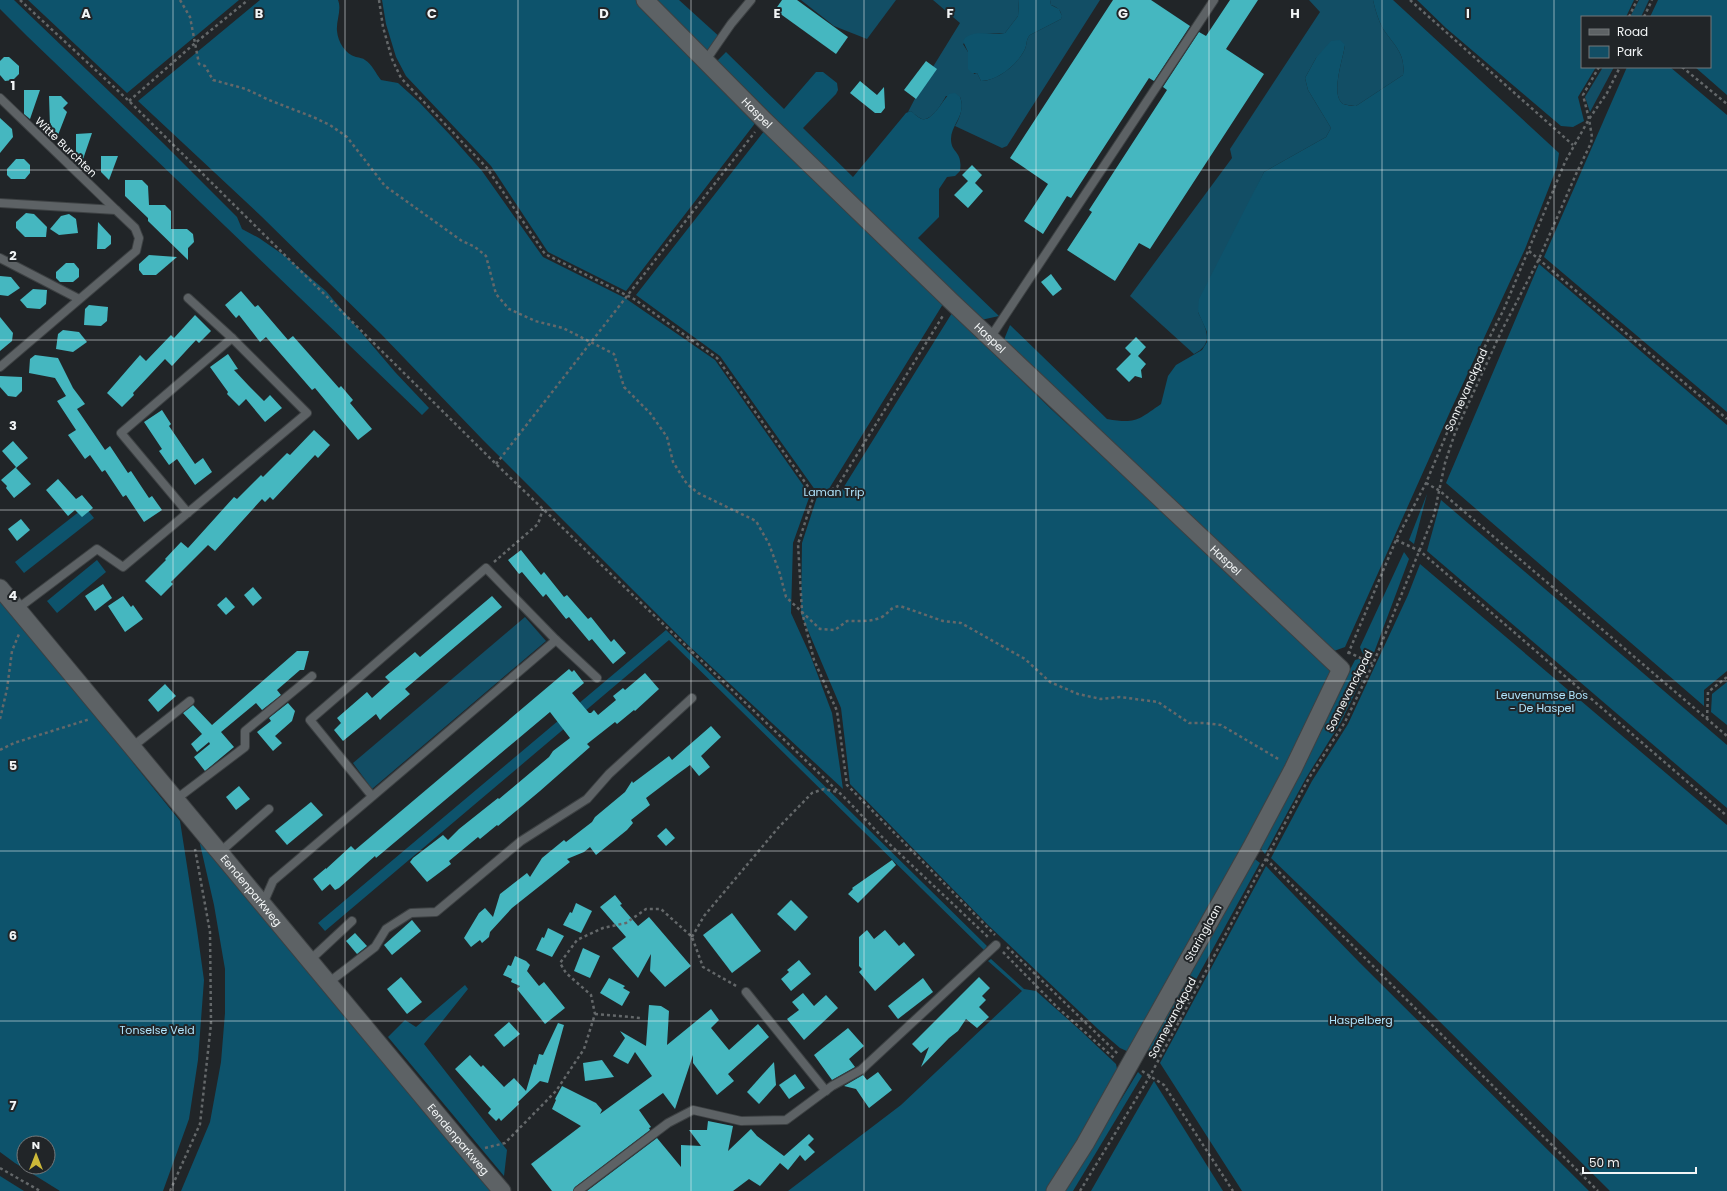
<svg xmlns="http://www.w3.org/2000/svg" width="1727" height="1191" viewBox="0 0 1727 1191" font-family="Poppins,sans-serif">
  <rect width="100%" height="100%" fill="#212528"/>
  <g fill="#124e65">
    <polygon points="801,0 896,0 867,39 834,26"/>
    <path d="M933,0H1019L1018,16L1005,33L979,34L963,44L968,52L974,74L977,73L981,81C997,81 1018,64 1025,49C1027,44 1026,39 1030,35L1061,19C1063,12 1058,7 1051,5L1050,0H1100L1007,146L1002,148L955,126C960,118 964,106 960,97L946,96C942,103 932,121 922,119C919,118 914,114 911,111L908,112L923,83L960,23Z"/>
    <path d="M1309,0H1373C1375,9 1378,19 1382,27C1393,45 1406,52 1403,75L1356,106C1353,106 1347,105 1343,104C1330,95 1343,59 1345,45L1316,58L1305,78L1308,90L1331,128L1326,137L1264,172L1198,312C1206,329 1215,343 1194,354L1130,296L1232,158L1230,149L1320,12Z"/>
    <polygon points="1639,0 1649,0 1641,17 1630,17"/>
    <polygon points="1603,67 1614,67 1590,112 1585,97"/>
    <polygon points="525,617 546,641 372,789 353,763"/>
  </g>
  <g fill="#0d536c" fill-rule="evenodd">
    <polygon points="0,0 14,0 163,143 237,217 242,229 259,238 285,256 326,291 395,372 429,408 422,415 27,36 0,9"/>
    <polygon points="28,0 239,0 127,93"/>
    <path d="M260,0H338C342,10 336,20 337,31C338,42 345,54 356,57C360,58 363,58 365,60C372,64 376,74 381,80L398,83L419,102L451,136L482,171L543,257L625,298L715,360L810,495L793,543L791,613L811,657L832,713L843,789L688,645L483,440L381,334L261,216L138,101Z"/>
    <polygon points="382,0 636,0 756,122 626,291 548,252 491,166 406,76 396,57 386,24"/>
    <polygon points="654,0 679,0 722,39 709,54"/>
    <path d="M1019,0H1050L1051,5L1059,9L1062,16L1061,19L1030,35C1026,39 1027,44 1025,49C1018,64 998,81 981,81L977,73H972L968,69V52L963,41C970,28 993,36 1005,33L1018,16Z"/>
    <path d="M1373,0H1393L1559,153L1557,167L1525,249L1449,414L1345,647L1334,651L1003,342L1010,325L1107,419C1136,424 1138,420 1161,404L1168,376L1176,365L1202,350L1207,342V332L1198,312L1199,299L1264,172L1326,137L1331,128L1308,90L1305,78L1316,58L1331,41L1340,40L1345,45C1343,59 1330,95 1343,104C1346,105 1352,106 1356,106L1403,75C1406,52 1393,45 1382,27C1378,19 1375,9 1373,0Z"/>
    <polygon points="1417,0 1634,0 1626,17 1582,17 1582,67 1596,67 1578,97 1584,121 1573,127 1561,126 1446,28"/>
    <polygon points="1658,0 1727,0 1727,95 1695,67 1710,67 1710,17 1650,17"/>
    <path d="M726,52L784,109L816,72H823L837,83L838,90L836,94L803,128L853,177L906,113L911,111C914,113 918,118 922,119C932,122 943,100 949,94L955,93L960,97C967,115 951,124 951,139C951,154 963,150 960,171L955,176L947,177L939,189V217L918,238L999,316L981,320L717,61Z"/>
    <polygon points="1627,67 1670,67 1727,115 1727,412 1544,257"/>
    <polygon points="765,130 943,304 827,492 837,498 952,313 1051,409 1332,667 1329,682 1246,844 1131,1053 1120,1048 1098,1029 988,925 850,784 841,708 801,614 802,543 818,494 720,356 636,295"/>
    <polygon points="1539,264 1727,425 1727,671 1704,690 1704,706 1446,483"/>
    <polygon points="1427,494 1414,544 1409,540"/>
    <polygon points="1441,500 1727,745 1727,808 1427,551"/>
    <polygon points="85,507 94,518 24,573 15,562"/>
    <path d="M1404,552L1409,559L1372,658C1365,657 1362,654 1360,647Z"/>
    <polygon points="97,560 106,572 57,613 47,601"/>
    <polygon points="1420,564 1727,825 1727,1191 1610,1191 1419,1001 1271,858 1312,781 1348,724 1408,595"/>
    <path d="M0,596L94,709L134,764L180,821L197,930L204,980L198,1060L189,1119L163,1191H60L15,1163L0,1152ZM24,1143H48V1167H24Z"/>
    <polygon points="666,630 987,946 984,950 669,640 325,931 318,923"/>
    <polygon points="1359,659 1368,666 1341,722 1306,778 1265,854 1257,844 1317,734 1355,660"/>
    <polygon points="1727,682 1727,725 1711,712 1712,694"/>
    <polygon points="197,831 496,1191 181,1191 210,1122 221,1062 225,1013 225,969 214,905"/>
    <polygon points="1251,856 1260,863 1154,1056 1151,1051 1141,1053"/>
    <polygon points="1266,866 1359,962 1589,1191 1242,1191 1160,1063"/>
    <polygon points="991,959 1024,989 1036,991 1081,1031 1116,1064 1118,1073 1080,1140 1046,1191 788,1191 901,1105 1022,991 988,961"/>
    <polygon points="465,985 468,989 424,1044 507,1150 504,1176 388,1037 405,1020 416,1027"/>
    <polygon points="1138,1072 1142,1076 1073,1191 1065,1191"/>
    <polygon points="1154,1081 1223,1191 1091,1191"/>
    <polygon points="0,1176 24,1191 0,1191"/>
  </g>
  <g fill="#45b7c0">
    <polygon points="782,0 797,0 848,37 836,54 775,10"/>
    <polygon points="1113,0 1151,0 1190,26 1154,81 1149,78 1071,198 1067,196 1043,234 1024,221 1048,184 1010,158"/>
    <polygon points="1230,0 1258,0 1226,49 1264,74 1150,249 1139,243 1115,281 1067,250 1092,212 1089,210 1167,90 1163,87 1199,32 1206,36"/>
    <polygon points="4,57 9,57 19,66 19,74 13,80 5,81 0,75 0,61"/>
    <polygon points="926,61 937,69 916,99 904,90"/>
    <polygon points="860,81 877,95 884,87 885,108 881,113 875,113 850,93"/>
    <polygon points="24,90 40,90 30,119 24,114"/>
    <polygon points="49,96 61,96 68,103 63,108 67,112 58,135 50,127"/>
    <polygon points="0,118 12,129 13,137 0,153"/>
    <polygon points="92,133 80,168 76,164 76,134"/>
    <polygon points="101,156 118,156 109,180 101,172"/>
    <polygon points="16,159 24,159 30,165 30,173 25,179 11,179 7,175 7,169"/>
    <polygon points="972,165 982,175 975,183 983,191 968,208 954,195 968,181 962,175"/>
    <polygon points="125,180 142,180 148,186 149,205 165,205 171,211 171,229 187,229 193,234 194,242 188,248 188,260 148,221 148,218 125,196"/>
    <polygon points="26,213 34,214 47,227 46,237 25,237 16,228 16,222"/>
    <polygon points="69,214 76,219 78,233 59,235 50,229 61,216"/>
    <polygon points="98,222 111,236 111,244 105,249 97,249"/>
    <polygon points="149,255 177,257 156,275 143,275 139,270 139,264"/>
    <polygon points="66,263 74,263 79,269 79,277 73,282 60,282 56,278 56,272"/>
    <polygon points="1051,274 1062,289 1053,296 1041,282"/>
    <polygon points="0,276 11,277 20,288 8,296 0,295"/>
    <polygon points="33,289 47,290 46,304 40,309 27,308 20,300"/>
    <polygon points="241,291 255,307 258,305 288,340 293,336 339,388 341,386 353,400 350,403 372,429 358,440 315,388 312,390 266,337 260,342 239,315 236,318 225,305"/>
    <polygon points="89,305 108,307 107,321 101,326 84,325 85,309"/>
    <polygon points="195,315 211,331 199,343 196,340 172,366 165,359 133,393 134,395 122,407 107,393 140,355 146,361 171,335 174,338"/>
    <polygon points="0,317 13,333 12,341 0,351"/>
    <polygon points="63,330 79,332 87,342 73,352 56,349 58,334"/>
    <polygon points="1136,337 1146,347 1138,356 1146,364 1141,370 1142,378 1135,376 1129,382 1116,369 1131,354 1125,348"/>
    <polygon points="228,354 238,369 234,370 249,386 264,401 270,395 282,408 265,422 246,399 239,406 227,394 228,392 210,367"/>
    <polygon points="35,355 58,358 73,388 85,404 77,409 105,450 110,446 128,473 131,471 149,498 152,496 162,510 144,522 126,495 123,497 105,470 102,472 90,455 85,459 68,435 76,430 57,401 66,396 55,378 29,373 30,359"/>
    <polygon points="0,376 22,377 22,391 16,397 8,396 0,387"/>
    <polygon points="162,410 171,424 169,426 195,464 203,458 212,472 195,485 177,459 169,465 159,451 162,449 144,422"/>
    <polygon points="314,430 330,445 318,458 315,455 273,500 270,497 265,502 262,499 215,551 208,545 171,582 173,584 161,596 145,581 166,560 165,559 181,542 188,548 234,497 237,499 261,475 263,477 287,453 290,455"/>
    <polygon points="13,441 28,458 16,468 31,484 14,498 6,488 7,486 1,480 16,467 2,451"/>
    <polygon points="58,479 76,499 82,495 93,508 82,517 75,510 68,516 46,490"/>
    <polygon points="21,519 30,530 17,541 8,529"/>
    <polygon points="521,550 541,575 544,572 564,597 567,595 588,619 591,617 611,642 614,639 626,653 613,664 592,639 589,641 569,617 566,619 546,594 543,597 522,572 519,574 508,560"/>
    <polygon points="103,584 112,598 95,611 85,596"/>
    <polygon points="253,587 262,598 253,606 244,595"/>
    <polygon points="123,596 131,607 133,605 143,619 125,632 108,606"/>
    <polygon points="492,596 502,607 405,689 410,694 383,717 380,720 376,714 343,741 334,730 341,723 337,718 367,692 372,698 390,682 385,677 415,652 420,657"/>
    <polygon points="226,597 235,607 226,615 217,605"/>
    <polygon points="297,651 309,651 304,670 300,670 277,690 281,695 262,710 256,703 221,732 234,747 205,771 194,757 210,744 209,742 197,752 191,744 202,734 183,713 193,705 212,725"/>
    <polygon points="569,669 572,672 574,670 584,683 572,693 589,713 591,713 594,710 598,715 616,700 613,696 623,688 625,690 645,673 659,689 635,711 634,710 617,724 615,722 587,744 590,747 540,791 498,826 497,825 480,839 478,837 449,861 451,864 427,882 410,862 413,858 443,835 448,840 459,829 498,798 499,799 549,757 553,751 570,738 550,712 376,858 375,856 339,888 335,890 330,884 322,891 313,879 326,868 326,869 351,846 355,850"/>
    <polygon points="165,684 176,696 158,712 148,700"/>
    <polygon points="288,703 295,711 292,721 275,736 282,743 273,751 257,732 271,721 269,718"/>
    <polygon points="711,726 721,737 701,756 710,767 699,776 690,765 675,776 646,798 650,805 631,820 633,823 627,830 596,855 590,847 584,852 567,859 570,862 512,908 490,932 489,937 482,943 480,940 471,947 464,938 479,913 485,908 493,917 500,894 527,873 530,877 542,858 564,840 566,842 592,822 595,817 625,792 632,781 633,783 669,756 672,760"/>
    <polygon points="239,786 250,799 236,810 226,797"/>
    <polygon points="311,802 323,815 287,845 275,831"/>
    <polygon points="666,828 675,838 666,846 657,836"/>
    <polygon points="892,860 896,865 858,903 848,894 853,889 852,888"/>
    <polygon points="615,895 622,904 620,905 638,926 649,917 691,966 665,987 650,971 651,954 638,978 612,948 626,937 600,907"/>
    <polygon points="791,900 808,917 795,931 777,914"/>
    <polygon points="576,903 592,911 581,933 563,925 570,912 572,913"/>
    <polygon points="732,913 761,951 732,973 703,935"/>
    <polygon points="412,920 421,931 392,955 384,945"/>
    <polygon points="548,928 564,936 552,957 536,950 542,937 544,938"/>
    <polygon points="867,930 874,939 885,930 899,946 904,942 915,955 875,991 859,972 862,969 859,966 859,937"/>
    <polygon points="355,933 367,946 357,954 346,941"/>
    <polygon points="583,948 600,956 590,978 574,971"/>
    <polygon points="515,956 526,961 530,965 527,971 539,986 544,982 565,1008 545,1024 517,989 520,986 511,982 512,979 503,975 508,965 511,966"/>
    <polygon points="799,960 811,974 791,991 781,979 789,972 787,970"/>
    <polygon points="401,977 422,1002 407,1014 387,989"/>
    <polygon points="979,977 990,988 982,996 986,1000 979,1007 989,1017 977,1028 966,1019 958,1031 949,1038 921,1067 929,1047 921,1053 912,1044"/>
    <polygon points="609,978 625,986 623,988 630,992 622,1006 600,993"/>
    <polygon points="923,978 933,992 898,1019 888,1006"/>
    <polygon points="803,993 814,1006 826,995 838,1008 804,1040 787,1019 799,1010 792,1002"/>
    <polygon points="649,1005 661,1006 669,1011 667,1045 711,1009 719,1020 711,1028 729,1050 758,1024 769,1037 728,1074 734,1081 717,1095 693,1063 693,1055 675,1109 663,1093 639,1110 651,1127 649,1128 650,1130 575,1187 573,1191 552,1191 531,1164 581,1126 552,1109 556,1100 555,1099 562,1086 596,1103 602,1110 600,1114 652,1076 635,1052 628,1064 613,1056 625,1038 620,1031 646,1046"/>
    <polygon points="509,1022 520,1034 504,1047 494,1035"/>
    <polygon points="558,1023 564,1025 548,1083 540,1081 518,1102 519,1104 501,1121 499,1118 496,1121 488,1113 491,1109 455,1069 470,1055 481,1067 483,1065 504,1087 514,1078 526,1091 534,1064 536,1065 539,1054 543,1055"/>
    <polygon points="848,1028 864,1046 849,1059 855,1067 832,1080 814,1055"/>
    <polygon points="602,1060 614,1077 585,1081 583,1063"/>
    <polygon points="774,1062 776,1085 759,1104 747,1092"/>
    <polygon points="878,1072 892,1090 869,1108 856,1089 844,1086 863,1075 867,1080"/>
    <polygon points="795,1074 805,1088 789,1099 779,1085"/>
    <polygon points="708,1121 733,1126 728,1151 751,1129 757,1136 784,1156 809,1134 814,1139 808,1145 815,1152 805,1161 800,1155 788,1170 780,1163 760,1186 749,1179 733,1191 587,1191 657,1138 681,1167 681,1145 701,1146 689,1130 707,1130"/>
  </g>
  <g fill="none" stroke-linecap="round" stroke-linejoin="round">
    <defs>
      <g id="service">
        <polyline points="706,60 731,24 751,0"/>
        <polyline points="0,98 116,210"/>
        <polyline points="0,203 116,210 135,228 139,238 136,251 0,367"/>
        <polyline points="0,258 79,299"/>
        <polyline points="188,298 232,338"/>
        <polyline points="990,338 1214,0"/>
        <polyline points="17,609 97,549 123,567 307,413 232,338 121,433 188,513"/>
        <polyline points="556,640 597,678"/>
        <polyline points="132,747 190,701"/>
        <polyline points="175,800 245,747 245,731 312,676"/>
        <polyline points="219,853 269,809"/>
        <polyline points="263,904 273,881 556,640 486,568 310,720 372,796"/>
        <polyline points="309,961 352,921"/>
        <polyline points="328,983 375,947 386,929 411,913 436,912 521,841 587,799 609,774 692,698"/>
        <polyline points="746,992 826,1091"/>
        <polyline points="578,1191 668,1123 693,1110 741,1121 786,1120 832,1086 861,1070 996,945"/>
      </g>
      <g id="minor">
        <path id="s1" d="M645,0L764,120L952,302L1341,669L1293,769L1251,848L1085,1144L1055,1191"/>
        <path id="s2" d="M0,588L462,1144L502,1191"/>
      </g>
    </defs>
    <use href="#service" stroke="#3d4143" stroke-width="10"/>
    <use href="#minor" stroke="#3d4143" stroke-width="19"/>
    <g stroke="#64686a" stroke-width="2.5" stroke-dasharray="3 3" stroke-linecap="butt">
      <polyline points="20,0 129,101 496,464 848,801 883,838 988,937"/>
      <path d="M180,0L190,17L199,64L205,66L213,80L246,89L269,100L313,117L330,125L347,137L385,186L462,241L475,247L486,256L496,294L509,309L535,321L563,328L614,354L624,387L650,413L667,437L673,462L687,484L698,493L756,521L769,544L780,574L786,597L820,629L835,630L847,621C859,621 871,622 882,617C890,612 890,607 900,606L943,621L961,623L1025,659L1050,682L1078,694L1101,699L1120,697L1158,702L1189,723H1204L1221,725L1280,760"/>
      <polyline points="379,0 383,27 392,59 401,78 487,168 545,254 634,299 717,358 814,495 798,544 802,612 814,660 837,711 847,785 995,935"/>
      <polyline points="1410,0 1573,145"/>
      <polyline points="1629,17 1637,0"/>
      <polyline points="1644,17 1652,0"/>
      <polyline points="1682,67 1727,104"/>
      <polyline points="129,101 194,44 248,0"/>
      <polyline points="1529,251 1727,419"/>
      <polyline points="496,464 755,132"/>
      <polyline points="1426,483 1440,491 1727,736"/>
      <polyline points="814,495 826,492 837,487 944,314"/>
      <polyline points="1396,540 1420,551 1727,816"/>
      <polyline points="494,562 538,524 543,509"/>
      <polyline points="1348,652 1373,664"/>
      <polyline points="1348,654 1396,540 1426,483 1475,366 1504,309 1565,162 1589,119 1607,93 1620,67"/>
      <polyline points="0,719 7,689 12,651 19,634"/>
      <polyline points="1707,719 1708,692 1727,677"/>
      <polyline points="0,750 14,743 90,719"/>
      <polyline points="1266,859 1598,1191"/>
      <polyline points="692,937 704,916 778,828 812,793 824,789 837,792"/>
      <polyline points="1007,947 1118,1054"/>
      <polyline points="1003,952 1058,1008 1115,1059"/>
      <polyline points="595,1014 641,1018"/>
      <polyline points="1142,1071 1164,1085 1233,1191"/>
      <polyline points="485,1148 505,1143 556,1091 584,1049 595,1014 591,995 566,973 560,963 577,940 603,928 626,923 646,909 661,909 692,937 703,967 738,987"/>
      <polyline points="0,1168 40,1191"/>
      <polyline points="170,1191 200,1124 211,1024 210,932 195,849"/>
      <polyline points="1080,1191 1150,1076 1309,778 1345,722 1373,664 1434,515 1445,463 1455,433 1501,332 1539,259 1577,172 1591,143 1592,137 1589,119 1583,95 1599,67"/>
    </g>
    <use href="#service" stroke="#5d6265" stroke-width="8"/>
    <use href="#minor" stroke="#5d6265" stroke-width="17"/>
  </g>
  <path fill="none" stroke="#f2f5f6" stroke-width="1" stroke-opacity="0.55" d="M173,0V1191M345,0V1191M518,0V1191M691,0V1191M864,0V1191M1036,0V1191M1209,0V1191M1382,0V1191M1554,0V1191M0,170H1727M0,340H1727M0,510H1727M0,681H1727M0,851H1727M0,1021H1727"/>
  <g text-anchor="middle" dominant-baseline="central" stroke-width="4" stroke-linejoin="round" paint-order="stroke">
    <g font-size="11" fill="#f2f5f6" stroke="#212528">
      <text stroke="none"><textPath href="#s1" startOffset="159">Haspel</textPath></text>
      <text transform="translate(66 147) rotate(44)">Witte Burchten</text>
      <text stroke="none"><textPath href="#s1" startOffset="483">Haspel</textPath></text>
      <text transform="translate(1466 390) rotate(-66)">Sonnevanckpad</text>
      <text stroke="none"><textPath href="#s1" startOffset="807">Haspel</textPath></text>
      <text transform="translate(1349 691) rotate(-63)">Sonnevanckpad</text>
      <text stroke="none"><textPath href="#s2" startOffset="393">Eendenparkweg</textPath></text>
      <text transform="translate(1203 933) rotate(-61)">Staringlaan</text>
      <text transform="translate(1172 1018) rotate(-62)">Sonnevanckpad</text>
      <text stroke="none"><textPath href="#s2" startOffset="717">Eendenparkweg</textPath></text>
    </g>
    <g font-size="11" fill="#afe3fb" stroke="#212528">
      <text x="834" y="492">Laman Trip</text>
      <text x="1542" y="695">Leuvenumse Bos<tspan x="1542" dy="13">- De Haspel</tspan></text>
      <text x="1361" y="1020">Haspelberg</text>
      <text x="157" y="1030">Tonselse Veld</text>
    </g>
  </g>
  <g font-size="13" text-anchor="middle" font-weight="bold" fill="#f2f5f6" stroke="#212528" stroke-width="4" stroke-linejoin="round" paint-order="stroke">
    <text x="86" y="18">A</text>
    <text x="259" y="18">B</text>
    <text x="432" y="18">C</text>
    <text x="604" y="18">D</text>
    <text x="777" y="18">E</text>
    <text x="950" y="18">F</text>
    <text x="1123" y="18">G</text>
    <text x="1295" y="18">H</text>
    <text x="1468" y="18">I</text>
    <text x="13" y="90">1</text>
    <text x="13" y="260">2</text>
    <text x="13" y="430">3</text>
    <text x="13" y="600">4</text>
    <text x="13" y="770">5</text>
    <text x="13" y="940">6</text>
    <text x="13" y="1110">7</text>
  </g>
  <rect x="1581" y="16" width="130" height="52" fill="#212528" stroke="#75787a"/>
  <rect x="1589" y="29" width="20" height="6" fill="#5d6265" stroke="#75787a"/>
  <text x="1617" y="36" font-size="12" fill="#f2f5f6">Road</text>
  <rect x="1589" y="46" width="20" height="12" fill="#124e65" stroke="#75787a"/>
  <text x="1617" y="56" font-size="12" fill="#f2f5f6">Park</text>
  <g transform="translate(36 1155)"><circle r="19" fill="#212528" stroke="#75787a"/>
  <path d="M0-3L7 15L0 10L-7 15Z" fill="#ccb939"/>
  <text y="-6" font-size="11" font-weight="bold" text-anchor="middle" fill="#f2f5f6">N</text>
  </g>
  <path d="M1583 1167v6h113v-6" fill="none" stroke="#f2f5f6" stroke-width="2"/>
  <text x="1589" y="1167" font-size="12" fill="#f2f5f6" stroke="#212528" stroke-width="3" paint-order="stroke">50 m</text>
</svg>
